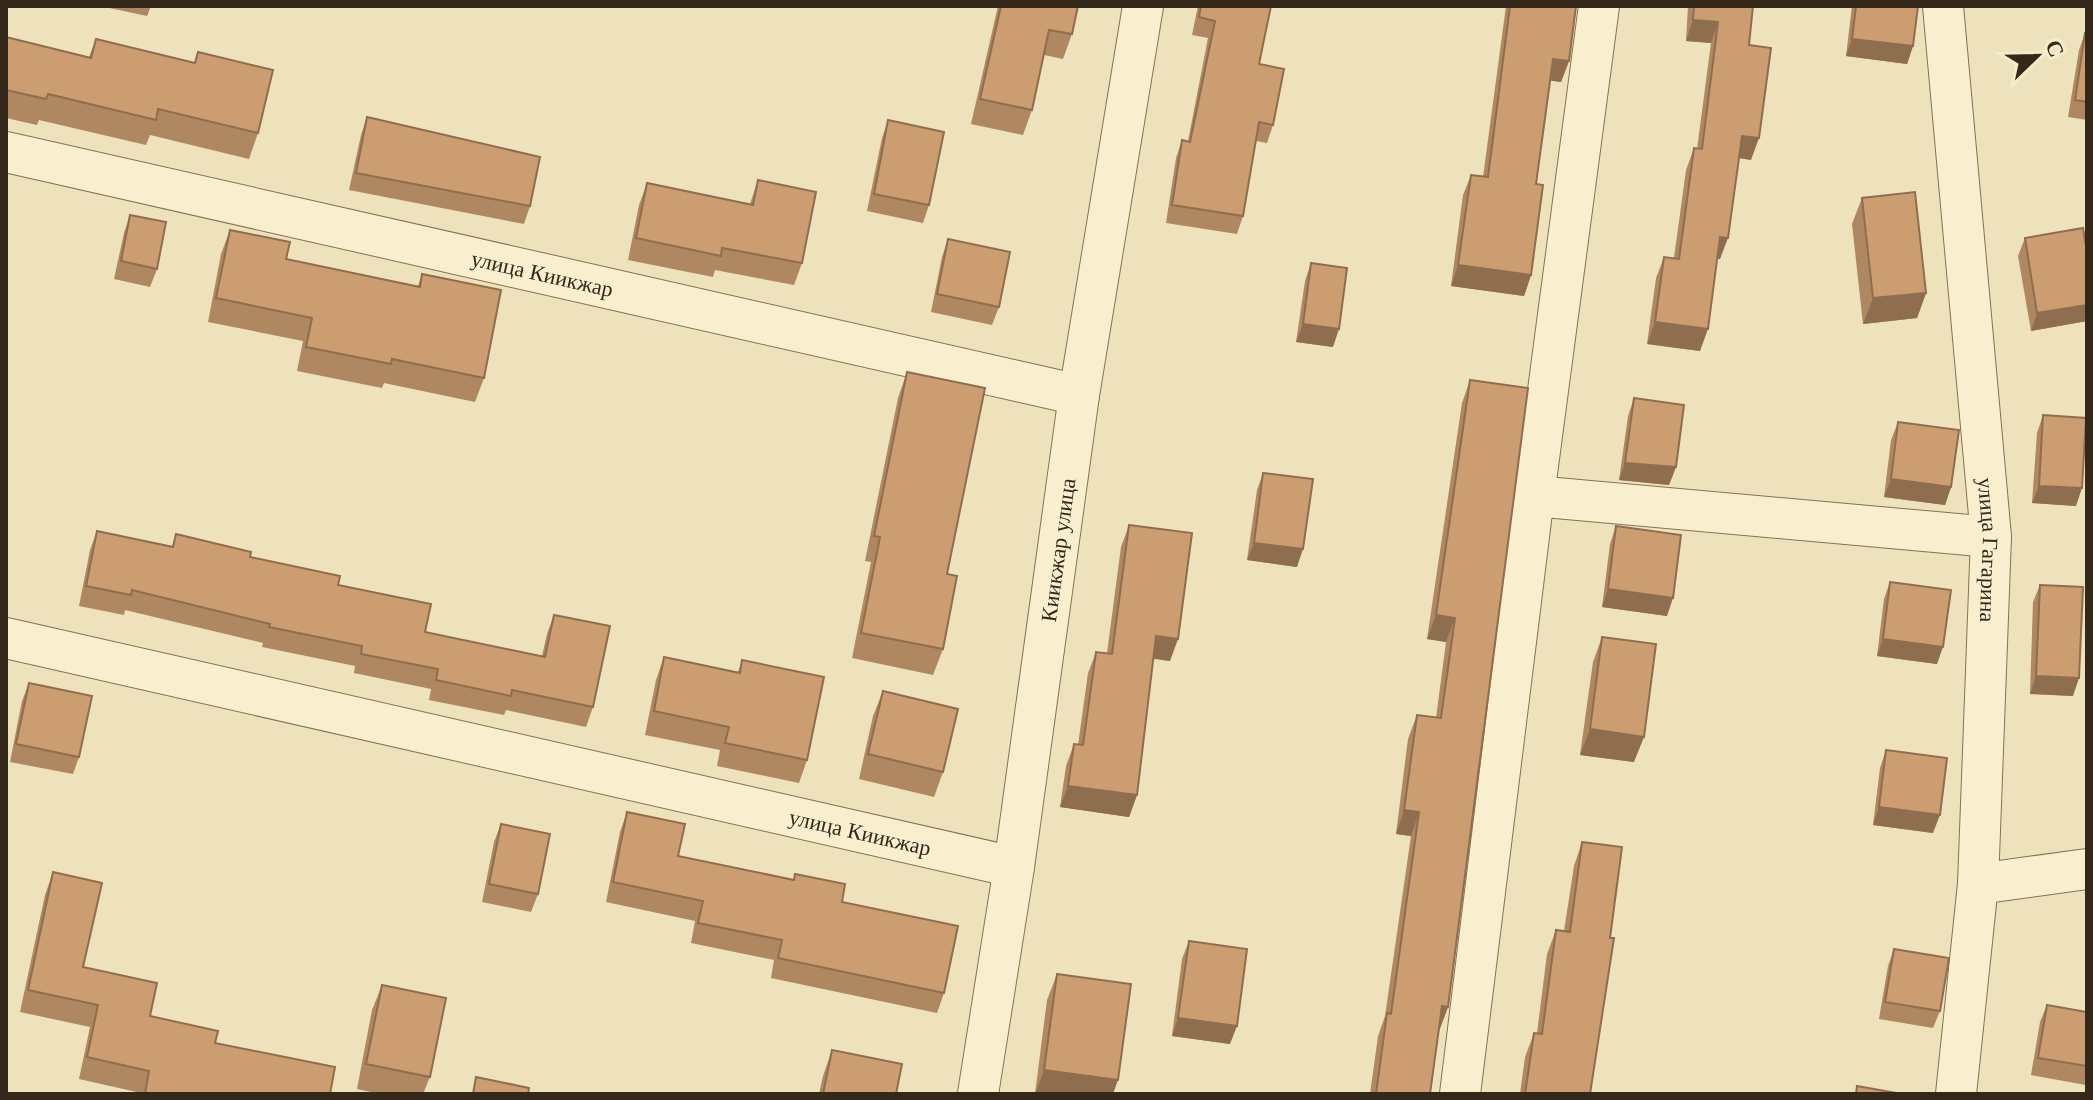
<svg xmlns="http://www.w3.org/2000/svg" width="2093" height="1100" viewBox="0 0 2093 1100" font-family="Georgia,serif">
  <rect width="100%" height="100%" fill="#eee2bc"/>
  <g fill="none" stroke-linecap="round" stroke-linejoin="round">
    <defs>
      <g id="minor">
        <path id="s1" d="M1943,6L1991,537L1978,884L1956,1094"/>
        <path id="s2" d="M6,152L1079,395"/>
        <polyline points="1534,496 1991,537"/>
        <path id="s3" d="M6,638L1014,867"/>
        <polyline points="1978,884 2087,869"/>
        <path id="s4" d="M978,1094L1014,867L1079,395L1143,6"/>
        <polyline points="1460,1094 1534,496 1599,6"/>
      </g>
    </defs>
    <use href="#minor" stroke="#857255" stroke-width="42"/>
    <use href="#minor" stroke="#f9efcf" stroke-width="40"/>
  </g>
  <g fill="#af8761">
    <polygon points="100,6 151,6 147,16"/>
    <polygon points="998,6 1078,6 1072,34 1063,59 1044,55 1032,110 1023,135 971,124"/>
    <polygon points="1198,6 1271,6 1259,64 1273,125 1267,143 1256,141 1243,216 1237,234 1166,223 1176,158 1182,140 1188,141 1208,38 1192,35"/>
    <polygon points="1506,6 1576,6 1569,61 1561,82 1550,80 1536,184 1531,275 1524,296 1451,286 1463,195 1471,175 1483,177"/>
    <polygon points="1688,6 1753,6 1749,45 1751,160 1739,158 1720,259 1717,259 1700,351 1647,344 1656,278 1664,257 1674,258 1686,170 1694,148 1697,149 1711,43 1686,41"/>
    <polygon points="1852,6 1918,6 1913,46 1907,64 1846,56"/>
    <polygon points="2085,33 2087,33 2087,120 2068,117 2079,50"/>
    <polygon points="6,37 89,57 96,39 194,63 198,52 258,133 249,159 150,135 146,145 39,120 37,125 6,118"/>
    <polygon points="367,117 530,206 524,224 349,190 361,135"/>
    <polygon points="888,120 929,205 923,223 867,211 882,138"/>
    <polygon points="758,180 802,263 794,285 715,270 713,277 628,260 639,205 647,183 750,204"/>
    <polygon points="1862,198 1926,293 1917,318 1863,324 1852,224"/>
    <polygon points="130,215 157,269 150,287 114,279 124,233"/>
    <polygon points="230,230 286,259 418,286 422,274 484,378 475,402 384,383 382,388 297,371 303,341 208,322 221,254"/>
    <polygon points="2025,238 2087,252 2087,321 2031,331 2018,256"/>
    <polygon points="948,239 999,307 992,325 931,312 942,257"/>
    <polygon points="1311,263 1333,347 1296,342 1305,281"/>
    <polygon points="907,372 947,574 943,649 933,675 852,658 871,562 865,561 898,398"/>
    <polygon points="1470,380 1448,1007 1439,1031 1430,1094 1370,1094 1378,1036 1385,1016 1411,836 1396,834 1408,739 1417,715 1436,718 1446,642 1427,639 1462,403"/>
    <polygon points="1634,398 1676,467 1669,485 1619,480 1628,416"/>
    <polygon points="2043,415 2076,506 2032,503 2037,433"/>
    <polygon points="1898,422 1951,487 1945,505 1884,497 1891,440"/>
    <polygon points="1263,473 1297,567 1247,560 1257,490"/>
    <polygon points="1129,525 1170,661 1153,658 1137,795 1129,817 1060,807 1066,766 1074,744 1078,745 1088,673 1096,652 1107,653 1121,547"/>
    <polygon points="1616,526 1667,616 1602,607 1610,544"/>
    <polygon points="97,531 172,546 176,534 338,585 425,632 542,656 547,634 554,615 593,707 586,727 506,710 504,715 429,700 431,689 354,673 355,666 262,647 263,643 125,610 124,615 79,606 90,550"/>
    <polygon points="1890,582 1937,664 1877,656 1884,599"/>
    <polygon points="2040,585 2073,696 2030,694 2033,602"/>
    <polygon points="1602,637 1634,762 1580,755 1593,662"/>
    <polygon points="664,657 738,672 742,660 807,760 799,783 717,766 720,750 645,735 656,680"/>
    <polygon points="29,683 79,757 73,774 10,762 22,701"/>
    <polygon points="883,691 943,772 934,797 859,779 873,716"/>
    <polygon points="1886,750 1933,833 1873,825 1880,768"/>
    <polygon points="627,812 678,856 793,880 795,874 842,902 944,993 937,1013 771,978 774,960 691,943 695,921 606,902 620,832"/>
    <polygon points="501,824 538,894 531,912 482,902 494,842"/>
    <polygon points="1582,842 1590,1094 1520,1094 1525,1057 1534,1033 1537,1033 1547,954 1556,930 1564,931 1574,866"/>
    <polygon points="53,872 83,967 150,1016 215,1043 330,1094 141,1094 141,1093 79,1079 90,1027 20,1012 45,895"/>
    <polygon points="1189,941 1230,1044 1172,1036 1182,959"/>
    <polygon points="1894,949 1940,1011 1933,1028 1879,1019 1888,966"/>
    <polygon points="1057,974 1113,1094 1035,1094 1047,1000"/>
    <polygon points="382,985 430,1077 423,1094 380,1094 357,1089 372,1010"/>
    <polygon points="2047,1005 2087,1012 2087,1081 2086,1085 2031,1075 2040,1022"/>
    <polygon points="832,1050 896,1094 819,1094 823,1076"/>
  </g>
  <g fill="#8f6e4f">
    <polygon points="1693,20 1718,22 1711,43 1686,41"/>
    <polygon points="1852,39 1913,46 1907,64 1846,56"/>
    <polygon points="1553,59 1569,61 1561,82 1545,80"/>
    <polygon points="1742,136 1759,138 1751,160 1734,157"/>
    <polygon points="1720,237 1728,238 1720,259 1713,258"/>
    <polygon points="1458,265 1531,275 1524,296 1451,286"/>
    <polygon points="1926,293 1917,318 1863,324 1873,298"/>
    <polygon points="2087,305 2087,321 2031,331 2037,313"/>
    <polygon points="1655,322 1708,329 1700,351 1647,344"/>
    <polygon points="1303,324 1339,329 1333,347 1296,342"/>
    <polygon points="1625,463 1676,467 1669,485 1619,480"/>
    <polygon points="1891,479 1951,487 1945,505 1884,497"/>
    <polygon points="2039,486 2082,488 2076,506 2032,503"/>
    <polygon points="1254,543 1303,549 1297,567 1247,560"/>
    <polygon points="1608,589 1673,598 1667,616 1602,607"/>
    <polygon points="1436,615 1455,618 1446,642 1427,639"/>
    <polygon points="1156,636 1178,639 1170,661 1148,658"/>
    <polygon points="1883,639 1943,647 1937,664 1877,656"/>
    <polygon points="2036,676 2079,678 2073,696 2030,694"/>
    <polygon points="1590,729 1644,737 1634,762 1580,755"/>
    <polygon points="1068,786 1137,795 1129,817 1060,807"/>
    <polygon points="1879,807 1940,815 1933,833 1873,825"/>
    <polygon points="1404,810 1419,812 1411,836 1396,834"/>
    <polygon points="1442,1006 1448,1007 1439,1031 1433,1030"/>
    <polygon points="1178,1018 1237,1026 1230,1044 1172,1036"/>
    <polygon points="1044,1070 1118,1080 1113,1094 1035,1094"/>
  </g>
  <g fill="#cc9d71" stroke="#8f6e4f" stroke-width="2">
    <polygon points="1001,6 1078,6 1072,34 1049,30 1032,110 980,99"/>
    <polygon points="1201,6 1271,6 1259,64 1284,69 1273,125 1259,122 1243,216 1172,205 1182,140 1190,142 1215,21 1199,17"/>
    <polygon points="1510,6 1576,6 1569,61 1553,59 1536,184 1543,185 1531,275 1458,265 1471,175 1488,177"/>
    <polygon points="1694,6 1753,6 1749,45 1771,48 1759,138 1742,136 1728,238 1720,237 1708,329 1655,322 1664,257 1679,259 1694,148 1702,149 1718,22 1693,20"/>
    <polygon points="1856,6 1918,6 1913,46 1852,39"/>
    <polygon points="2085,33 2087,33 2087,102 2075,100"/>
    <polygon points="6,37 91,58 96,39 195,63 198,52 273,70 258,133 158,109 156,120 48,94 46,99 6,90"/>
    <polygon points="367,117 540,157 530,206 356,173"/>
    <polygon points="888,120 944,132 929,205 874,194"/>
    <polygon points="758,180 816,192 802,263 722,248 721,256 636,238 647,183 753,205"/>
    <polygon points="1915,192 1926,293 1873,298 1862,198"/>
    <polygon points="130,215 166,222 157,269 121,261"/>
    <polygon points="2083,228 2087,252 2087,305 2037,313 2025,238"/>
    <polygon points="230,230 290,242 286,259 420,287 422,274 501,290 484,378 392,359 391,364 306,347 312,318 216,298"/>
    <polygon points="948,239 1010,252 999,307 937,294"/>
    <polygon points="1311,263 1347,268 1339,329 1303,324"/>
    <polygon points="907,372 985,388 947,574 957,576 943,649 861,633 880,537 874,536"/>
    <polygon points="1470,380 1528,388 1448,1007 1442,1006 1430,1094 1376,1094 1387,1013 1391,1014 1419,812 1404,810 1417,715 1441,718 1455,618 1436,615"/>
    <polygon points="1634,398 1684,405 1676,467 1625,463"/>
    <polygon points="2043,415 2086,418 2082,488 2039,486"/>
    <polygon points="1898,422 1959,430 1951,487 1891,479"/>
    <polygon points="1263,473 1313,479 1303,549 1254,543"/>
    <polygon points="1129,525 1192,533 1178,639 1156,636 1137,795 1068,786 1074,744 1083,745 1096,652 1112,654"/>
    <polygon points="1616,526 1681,535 1673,598 1608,589"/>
    <polygon points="97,531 173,547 176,534 251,552 250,557 340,576 338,585 431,604 425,632 545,657 554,615 610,626 593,707 512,690 511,696 436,680 438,669 361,654 362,646 269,627 270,624 132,590 131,595 86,586"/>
    <polygon points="1890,582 1951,590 1943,647 1883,639"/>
    <polygon points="2040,585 2083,587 2079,678 2036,676"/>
    <polygon points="1602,637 1656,644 1644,737 1590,729"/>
    <polygon points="664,657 740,673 742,660 824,677 807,760 725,743 729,727 654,711"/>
    <polygon points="29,683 92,696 79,757 16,744"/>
    <polygon points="883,691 958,709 943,772 868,754"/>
    <polygon points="1886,750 1947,758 1940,815 1879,807"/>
    <polygon points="627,812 685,824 678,856 794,880 795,874 845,884 842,902 958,926 944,993 778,958 782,940 698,923 703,901 613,882"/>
    <polygon points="501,824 550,834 538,894 489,884"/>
    <polygon points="1582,842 1622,847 1610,938 1614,938 1590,1094 1525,1094 1534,1033 1542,1034 1556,930 1570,932"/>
    <polygon points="53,872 102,883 83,967 157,983 150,1016 218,1031 215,1043 335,1067 330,1094 145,1094 149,1071 87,1057 98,1005 28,990"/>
    <polygon points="1189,941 1247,949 1237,1026 1178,1018"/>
    <polygon points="1894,949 1949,958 1940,1011 1885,1002"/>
    <polygon points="1057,974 1131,984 1118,1080 1044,1070"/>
    <polygon points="382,985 446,998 430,1077 366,1064"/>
    <polygon points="2047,1005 2087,1012 2087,1066 2038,1058"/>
    <polygon points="832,1050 902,1064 896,1094 823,1094"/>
    <polygon points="476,1077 529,1088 528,1094 473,1094"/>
    <polygon points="1857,1086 1902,1094 1856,1094"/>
  </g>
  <g text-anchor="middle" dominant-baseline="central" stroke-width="7" stroke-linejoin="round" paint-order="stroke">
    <g font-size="22" fill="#34281b" stroke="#f5eccb">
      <text stroke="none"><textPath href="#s2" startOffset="550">улица Киикжар</textPath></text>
      <text stroke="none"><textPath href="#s4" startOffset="550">Киикжар улица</textPath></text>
      <text stroke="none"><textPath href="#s1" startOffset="546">улица Гагарина</textPath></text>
      <text stroke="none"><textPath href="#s3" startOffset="876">улица Киикжар</textPath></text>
    </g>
  </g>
  <rect width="2093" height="1100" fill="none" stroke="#34281b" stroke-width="16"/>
  <g transform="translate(2037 56) rotate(67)" stroke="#f5eccb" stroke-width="6" paint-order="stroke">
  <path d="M0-6L14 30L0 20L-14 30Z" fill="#34281b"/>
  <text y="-12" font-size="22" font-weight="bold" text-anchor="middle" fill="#34281b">С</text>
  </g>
</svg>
